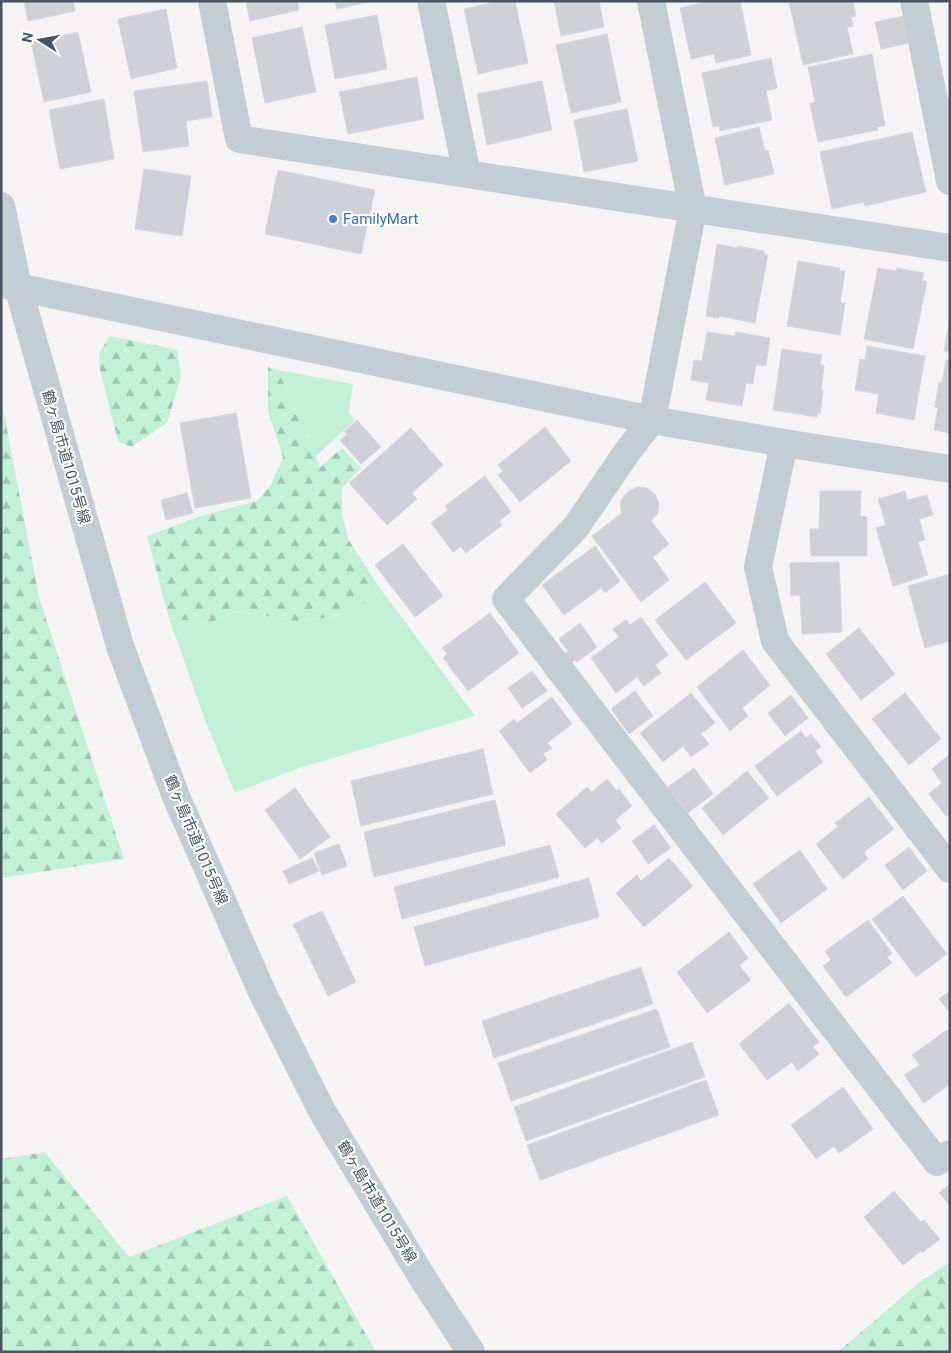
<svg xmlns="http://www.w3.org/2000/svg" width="951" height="1353" viewBox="0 0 951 1353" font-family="Roboto,'Noto Sans JP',sans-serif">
  <defs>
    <pattern id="forest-firs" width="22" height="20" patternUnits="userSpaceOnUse" patternTransform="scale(1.25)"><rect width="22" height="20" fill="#c2f1d8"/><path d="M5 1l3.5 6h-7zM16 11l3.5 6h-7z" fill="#a0c6b3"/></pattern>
  </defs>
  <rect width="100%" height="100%" fill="#f5f3f3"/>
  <g fill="#c2f1d8">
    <polygon points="278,370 353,384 349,412 354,421 315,457"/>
    <polygon points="377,584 475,716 299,768 235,793 205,720 169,618 210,623 236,611 295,621 339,616 373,598"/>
  </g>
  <g fill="url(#forest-firs)">
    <polygon points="110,336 177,350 181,376 167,423 131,447 118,441 100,370 99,353"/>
    <polygon points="268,367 278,370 320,467 342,448 361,468 342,488 342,513 348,539 377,584 373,598 340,616 295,621 236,611 210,623 169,618 147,536 201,516 257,501 271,485 283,457 268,411"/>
    <polygon points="1,398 39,597 124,859 1,878"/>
    <polygon points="45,1152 129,1257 287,1196 376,1352 1,1352 1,1159"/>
    <polygon points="950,1262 950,1352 838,1352 921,1281"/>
  </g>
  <g fill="#cfd1d7" stroke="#d7d8de">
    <polygon points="24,1 73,1 75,11 28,21"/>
    <polygon points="246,1 297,1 299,10 250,21"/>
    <polygon points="335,1 373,1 337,9"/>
    <polygon points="500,1 515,1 528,63 478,74 464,9"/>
    <polygon points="554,1 599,1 604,27 561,36"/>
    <polygon points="709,1 740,1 751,55 716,63 714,54 691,59 680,8"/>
    <polygon points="789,1 853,1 856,16 851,17 853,26 847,27 853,54 803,65"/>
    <polygon points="166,9 177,68 131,79 118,19"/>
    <polygon points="377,15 387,69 335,79 325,25"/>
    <polygon points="904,16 910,43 881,49 875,22"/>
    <polygon points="302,27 316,92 265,103 252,38"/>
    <polygon points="78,32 91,92 44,102 31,42"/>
    <polygon points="607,34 621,102 571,113 556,45"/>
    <polygon points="872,54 885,126 877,127 878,130 818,142 810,104 815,102 808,67"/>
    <polygon points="771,58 777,88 766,91 772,120 720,131 719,126 713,127 702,73"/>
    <polygon points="417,77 424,119 348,134 339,92"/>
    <polygon points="207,81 212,117 186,121 189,146 143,152 134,91"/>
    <polygon points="542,81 552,130 487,145 477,94"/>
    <polygon points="104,99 114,159 60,169 49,110"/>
    <polygon points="627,109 638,161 584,172 574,120"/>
    <polygon points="759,127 765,151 768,150 774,174 725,185 715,138"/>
    <polygon points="912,132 926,192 865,206 864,202 832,209 820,152"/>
    <polygon points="144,169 191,176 182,236 135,229"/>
    <polygon points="278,170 375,190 361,254 265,234"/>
    <polygon points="717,244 737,248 738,246 764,251 764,254 768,255 755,323 719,316 718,318 706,316"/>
    <polygon points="798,261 840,268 839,271 845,271 840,303 845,303 840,335 787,326"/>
    <polygon points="878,268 896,271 897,268 924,273 922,280 927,282 913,349 864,339"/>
    <polygon points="950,317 950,352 944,351"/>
    <polygon points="707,332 735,336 736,332 770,338 766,366 756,365 753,384 746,383 742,406 706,400 709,383 691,380 694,360 702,361"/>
    <polygon points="867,346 925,356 914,420 876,413 879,394 855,390 860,359 865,360"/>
    <polygon points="782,349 822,355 820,365 824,366 821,390 823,390 820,414 818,413 817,417 773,410"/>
    <polygon points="946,360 950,361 950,433 934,430 938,408 935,407 939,382 942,383"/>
    <polygon points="236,413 251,498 195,508 180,423"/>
    <polygon points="357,420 381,447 361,464 340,440 347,434 344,432"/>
    <polygon points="545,427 571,461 520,502 498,475 503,471 498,465"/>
    <polygon points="411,428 443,465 412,493 417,499 387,525 349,483"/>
    <polygon points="485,476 511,512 499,521 502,525 466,553 461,547 453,552 431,523 448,510 445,506"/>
    <polygon points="638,487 647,488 655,494 659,504 658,513 651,521 669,544 653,557 669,580 641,602 592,536 622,513 620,506 622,498 629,491"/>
    <polygon points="820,491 861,491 860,516 867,517 867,556 811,556 810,529 819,529"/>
    <polygon points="905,491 907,500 927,495 933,515 919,519 925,540 918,542 928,575 893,586 876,528 886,525 878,499"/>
    <polygon points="187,493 193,513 166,520 161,500"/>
    <polygon points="403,544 443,596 415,617 375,565"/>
    <polygon points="595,546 620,581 605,593 601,588 564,615 542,585"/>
    <polygon points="839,562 842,632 802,634 800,595 791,596 790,563"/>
    <polygon points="950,574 950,641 925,648 908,586"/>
    <polygon points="705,582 736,623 686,660 655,620"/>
    <polygon points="490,613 519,653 468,691 443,658 447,654 442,648"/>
    <polygon points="641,617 668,655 655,665 661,673 644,686 637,677 616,693 591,658 619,637 613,629 626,620 630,625"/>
    <polygon points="580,623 597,647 577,662 575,660 569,665 562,656 568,651 559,639"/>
    <polygon points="859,628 895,674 861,700 826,654"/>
    <polygon points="743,650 770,685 742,708 748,716 730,731 697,687"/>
    <polygon points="532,671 547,691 522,708 508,688"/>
    <polygon points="635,691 653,716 629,734 611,709"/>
    <polygon points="691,693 715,723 701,734 709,744 691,757 683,746 663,762 640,733"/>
    <polygon points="905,693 941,739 909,765 872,719"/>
    <polygon points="791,695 808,718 785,736 768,713"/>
    <polygon points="552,697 572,724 547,743 552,748 543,754 547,760 530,773 499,731 514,719 517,723"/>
    <polygon points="801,731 806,738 811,734 821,747 815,751 823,762 777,796 755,766"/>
    <polygon points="483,749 493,794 361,826 351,781"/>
    <polygon points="950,754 950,814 946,816 929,794 942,783 932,769"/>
    <polygon points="694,768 713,794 688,813 668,787"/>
    <polygon points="747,771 769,798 723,835 702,808"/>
    <polygon points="607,779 617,791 619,789 632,806 615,820 621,828 602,843 597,838 585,848 556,814 587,787 592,792"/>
    <polygon points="295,788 330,837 300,859 265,810"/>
    <polygon points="869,797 894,829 864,852 868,859 843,879 816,844 838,827 835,823"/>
    <polygon points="495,800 506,845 374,877 364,832"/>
    <polygon points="654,825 671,848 648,864 632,841"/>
    <polygon points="339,844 347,866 322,875 314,853"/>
    <polygon points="550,845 559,877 402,919 394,887"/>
    <polygon points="909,847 927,871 903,890 885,865"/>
    <polygon points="800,850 827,889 781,923 753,884"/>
    <polygon points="312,858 319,871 289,884 283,871"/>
    <polygon points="669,858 693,886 644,927 616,893 637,875 641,881"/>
    <polygon points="589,878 599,917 425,966 414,927"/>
    <polygon points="903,896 947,954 916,977 872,919"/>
    <polygon points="322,911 356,982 328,996 293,924"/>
    <polygon points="868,920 892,953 887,957 892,963 846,997 823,966 831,960 825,951"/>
    <polygon points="729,932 748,958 739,965 751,980 707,1013 677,972"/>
    <polygon points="641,967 653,1004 494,1058 482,1021"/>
    <polygon points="950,991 950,1013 939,999"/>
    <polygon points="789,1003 819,1042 813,1047 819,1054 798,1071 792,1062 767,1080 739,1044"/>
    <polygon points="657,1009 670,1047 511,1101 498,1063"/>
    <polygon points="950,1028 950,1084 924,1103 904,1075 920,1065 912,1055"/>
    <polygon points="692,1042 705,1077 526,1141 514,1107"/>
    <polygon points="706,1080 719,1115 540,1180 527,1145"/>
    <polygon points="843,1087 873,1129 839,1153 834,1146 816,1159 791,1125"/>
    <polygon points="950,1184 950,1206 939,1193"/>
    <polygon points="894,1191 921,1222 924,1220 940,1239 922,1253 921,1251 903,1265 864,1217"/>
  </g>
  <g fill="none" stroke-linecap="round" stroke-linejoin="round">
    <g stroke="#c4ccd4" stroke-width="28">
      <polyline points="212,1 239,139 950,248"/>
      <polyline points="431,1 467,174"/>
      <polyline points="651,1 693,209 652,420 627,452 576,527 506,599 937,1162 950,1154"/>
      <polyline points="914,1 950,181"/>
      <polyline points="1,206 18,287 120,646 175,794 262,992 322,1111 422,1277 471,1352"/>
      <polyline points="3,284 652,420 784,443 950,469"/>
      <polyline points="784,443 758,567 775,641 950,869"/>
    </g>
  </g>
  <circle fill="#3f7fe0" stroke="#fff" stroke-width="2" cx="333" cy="219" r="5"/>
  <g text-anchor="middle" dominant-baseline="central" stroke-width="4" stroke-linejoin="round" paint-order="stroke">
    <g font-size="15" fill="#366cbe" stroke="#fff" text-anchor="start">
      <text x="343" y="219">FamilyMart</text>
    </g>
    <g font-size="15" fill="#4a5461" stroke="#fff">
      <text transform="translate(66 457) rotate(74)">鶴ヶ島市道1015号線</text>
      <text transform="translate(196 840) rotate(67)">鶴ヶ島市道1015号線</text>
      <text transform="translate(377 1202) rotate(59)">鶴ヶ島市道1015号線</text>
    </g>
  </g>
  <rect width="951" height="1353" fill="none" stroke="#4a5461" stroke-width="5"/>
  <g transform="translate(40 40) rotate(281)" stroke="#ffffff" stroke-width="4" paint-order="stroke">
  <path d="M0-4L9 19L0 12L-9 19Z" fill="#4a5461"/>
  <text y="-8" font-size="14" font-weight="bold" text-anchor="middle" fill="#4a5461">N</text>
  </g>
</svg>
